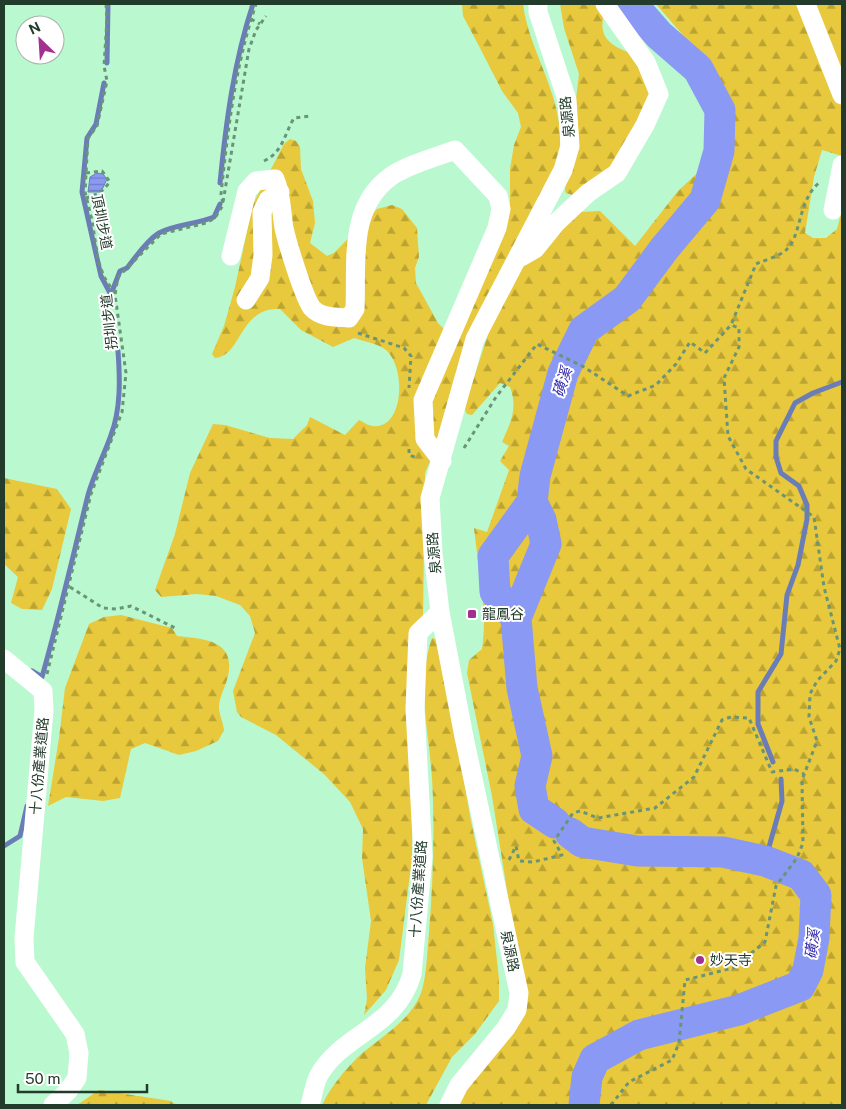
<svg xmlns="http://www.w3.org/2000/svg" width="846" height="1109" viewBox="0 0 846 1109" font-family="'Public Sans','Noto Sans TC',sans-serif">
  <defs>
    <pattern id="forest-firs" width="22" height="20" patternUnits="userSpaceOnUse" patternTransform="scale(1.25)"><rect width="22" height="20" fill="#e8c83c"/><path d="M5 1l3.5 6h-7zM16 11l3.5 6h-7z" fill="#bca433"/></pattern>
    <pattern id="water-rules" width="6" height="5" patternUnits="userSpaceOnUse" patternTransform="scale(1.25)"><rect width="6" height="5" fill="#8a99f3"/><path d="M0 2.5h6" fill="none" stroke="#707ec5"/></pattern>
  </defs>
  <rect width="100%" height="100%" fill="#baf9cf"/>
  <g fill="url(#forest-firs)">
    <path d="M462,4H523C529,52 563,95 560,145C560,154 557,163 555,172L425,473L423,617L413,799L412,858L399,960L386,990L364,1015L367,999L365,968L371,921L362,858L363,829L350,802L325,775L276,735L241,717L237,712L233,691L255,633L250,616L240,605L216,596L197,594L161,597L155,590L175,534L190,473L213,424L225,425L270,438L293,439L307,425L310,417L345,435L359,420C363,422 369,426 373,426C405,430 407,362 383,348C375,343 363,341 354,338L333,347L301,330L280,309C239,307 242,356 215,358L212,354L224,326L235,287L253,204L284,144L290,139L296,141L300,147L301,169L313,201L315,223L310,243L327,256L334,253L377,209L392,205L402,209L417,228L419,257L415,268L416,283L438,323L447,332L483,274L510,204V169L514,145L521,127L518,113L502,91L479,46L463,16Z"/>
    <path d="M560,4H608C595,33 605,45 634,54L655,94L622,158L576,196L566,193L565,190L579,74L564,28Z"/>
    <path d="M656,4H842V156L822,150L814,177L805,233L813,238H826L837,229L842,210V1105H459L463,1092L525,1004L492,796L467,673L469,660L482,649C488,610 478,567 474,528L487,532L509,470L500,461L509,446L502,442C511,422 518,408 510,387L500,383L472,415L467,414L464,408L497,307L515,271L562,224L581,212L600,211L635,246L678,191L708,163L724,97L700,55Z"/>
    <polygon points="4,478 57,489 71,509 52,589 42,610 22,609 11,603 18,577 4,564"/>
    <path d="M121,615L172,628L177,636C204,639 236,640 228,676C226,686 219,697 219,707C219,714 223,722 224,730L218,741L196,751L179,755L145,743L131,749L120,798L103,801L66,797L48,806L59,738L65,688L89,624L104,617Z"/>
    <path d="M432,638L439,640L471,821L493,924L499,979V1001L475,1034L452,1057L426,1105H322C330,1088 344,1071 358,1057C381,1036 412,1021 422,990C427,972 427,952 429,933C433,882 435,829 432,778C429,732 416,684 432,638Z"/>
    <polygon points="99,1090 171,1101 176,1105 77,1105"/>
  </g>
  <polygon fill="url(#water-rules)" stroke="#6b7db7" points="97,173 103,174 107,179 101,192 88,192 90,177"/>
  <g fill="none" stroke-linecap="round" stroke-linejoin="round">
    <g stroke="#6b7db7" stroke-width="5">
      <polyline points="107,63 108,4"/>
      <polyline points="104,83 96,124 87,138 82,192 101,276 110,293"/>
      <path d="M220,183C226,122 234,61 253,4"/>
      <path d="M113,289L120,271L127,268C136,257 146,241 159,233C173,225 197,224 214,217L220,204"/>
      <path d="M32,671L42,677C59,617 73,556 88,495C94,474 104,455 111,435C121,409 120,378 118,351"/>
      <polyline points="773,762 758,724 758,692 781,654 787,595 798,565 807,519 807,505 799,486 781,473 776,457 776,441 795,403 813,393 842,382"/>
      <polyline points="4,846 20,836 27,806"/>
      <polyline points="765,861 782,801 781,779"/>
    </g>
    <g stroke="#8a99f3" stroke-width="31">
      <polyline points="516,618 495,592 493,556 532,502"/>
      <polyline points="555,823 534,809 530,786 537,756 522,688 516,618 546,544 541,520 532,502 535,476 563,373 584,330 627,299 664,249 705,200 719,151 720,110 698,69 659,35 632,4"/>
      <polyline points="570,833 582,842 637,851 723,852 765,861 801,875 816,895 814,938 808,970 800,986 739,1010 639,1035 595,1059 587,1077 584,1105"/>
    </g>
    <g stroke="#699478" stroke-width="3" stroke-dasharray="4 4" stroke-linecap="butt">
      <polyline points="106,4 107,19 104,66 107,81 97,126 88,138 85,192 92,220 98,260 104,277 115,294"/>
      <polyline points="251,19 260,24"/>
      <path d="M264,161C283,152 284,135 294,118L310,116"/>
      <polyline points="86,173 102,171 110,182 100,193 86,198"/>
      <polyline points="223,202 249,49 256,30 266,16"/>
      <polyline points="358,333 404,348 411,356 409,388"/>
      <polyline points="464,448 496,397 537,344 584,367 628,396 656,385 676,364 690,342 705,353 731,325"/>
      <polyline points="409,449 409,455 417,458"/>
      <polyline points="70,587 103,608 116,609 131,606 175,628"/>
      <path d="M47,674L91,494L122,412L126,373L115,295L118,277L161,234L206,223L215,218L223,205L221,194C228,129 235,67 256,4"/>
      <polyline points="509,860 516,846 519,861 533,862 562,855 554,841 573,813 580,811 598,818 655,808 694,777 722,720 731,717 749,718 772,772 794,769 804,774"/>
      <path d="M611,1105L629,1082L672,1060L679,1043L685,980L733,968L765,942L776,886L797,858L803,843L802,780L817,741L809,717L810,694L817,681L836,661L840,649L824,587L814,517L746,469L728,436L724,378L739,347V328L731,325L756,264C765,260 777,257 785,251C802,238 797,200 820,182"/>
    </g>
    <g stroke="#fff" stroke-width="19">
      <polyline points="806,4 842,95"/>
      <polyline points="833,210 842,165"/>
      <path d="M231,256L247,191L256,181L275,179C282,195 281,211 284,228C287,242 304,298 312,308C321,318 337,317 349,318L355,309C357,262 348,208 390,177C406,165 436,157 455,150L498,196L501,209L497,228L423,400L425,439L442,461"/>
      <polyline points="521,257 535,249 556,223 588,193 617,173 645,125 659,94 646,62 605,4"/>
      <polyline points="246,300 260,278 263,255 262,212 268,200 280,192"/>
      <polyline points="4,659 43,691 44,710 24,938 25,962 75,1034 79,1053 77,1078 68,1091 53,1105"/>
      <path d="M310,1105C313,1096 314,1084 319,1075C343,1033 397,1028 412,974L423,857L415,709L418,633L440,612"/>
      <polyline points="449,1105 459,1085 506,1028 517,1010 519,993 464,737 440,612 433,553 430,498 475,339 563,170 570,146 567,100 538,12 538,4"/>
    </g>
  </g>
  <g fill="#a1308e" stroke="#fff" stroke-width="2">
    <rect x="467" y="609" width="10" height="10" rx="2.5"/>
    <circle cx="700" cy="960" r="5"/>
  </g>
  <g text-anchor="middle" dominant-baseline="central" stroke-width="4" stroke-linejoin="round" paint-order="stroke">
    <g font-size="14" fill="#223b2b" stroke="#fff">
      <text transform="translate(567 117) rotate(-96)">泉源路</text>
      <text transform="translate(102 222) rotate(79)">頂圳步道</text>
      <text transform="translate(109 322) rotate(-96)">拐圳步道</text>
      <text transform="translate(434 553) rotate(-95)">泉源路</text>
      <text transform="translate(39 766) rotate(-85)">十八份產業道路</text>
      <text transform="translate(418 889) rotate(-86)">十八份產業道路</text>
      <text transform="translate(510 951) rotate(78)">泉源路</text>
    </g>
    <g font-size="14" fill="#223b2b" stroke="#fff" text-anchor="start">
      <text x="482" y="614">龍鳳谷</text>
      <text x="710" y="960">妙天寺</text>
    </g>
    <g font-size="15" font-style="italic" fill="#322aad" stroke="#fff">
      <text transform="translate(562 382) rotate(-72)">磺溪</text>
      <text transform="translate(812 944) rotate(-83)">磺溪</text>
    </g>
  </g>
  <rect width="846" height="1109" fill="none" stroke="#223b2b" stroke-width="10"/>
  <g transform="translate(40 40) rotate(335)"><circle r="24" fill="#ffffff" stroke="#a7b1aa"/>
  <path d="M0-4L9 19L0 12L-9 19Z" fill="#a1308e"/>
  <text y="-8" font-size="14" font-weight="bold" text-anchor="middle" fill="#223b2b">N</text>
  </g>
  <path d="M18 1084v8h129v-8" fill="none" stroke="#223b2b" stroke-width="2.5"/>
  <text x="25" y="1084" font-size="15" fill="#223b2b" stroke="#ffffff" stroke-width="4" paint-order="stroke">50 m</text>
</svg>
